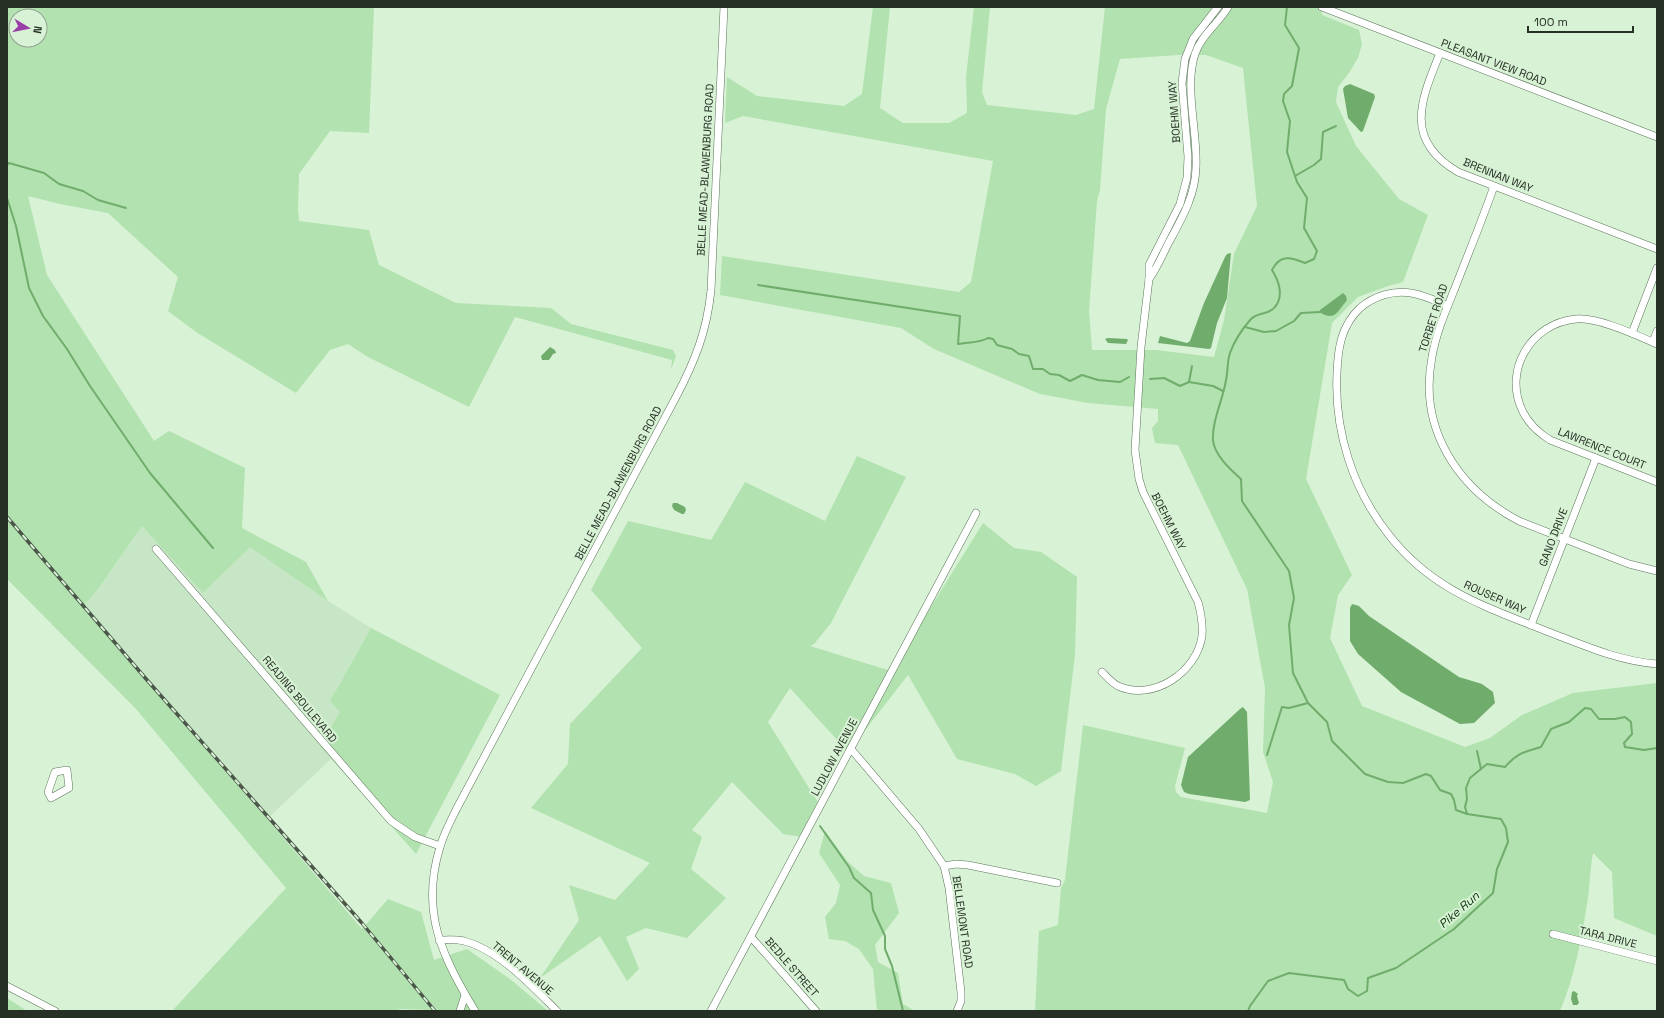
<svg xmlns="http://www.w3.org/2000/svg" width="1664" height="1018" viewBox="0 0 1664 1018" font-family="'Space Grotesk',sans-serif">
  <rect width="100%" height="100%" fill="#d8f2d5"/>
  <polygon fill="#c7e6c5" points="142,526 203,593 250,546 328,601 371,628 330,701 340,712 320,746 331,759 267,819 82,606 98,589"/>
  <g fill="#b2e2af" fill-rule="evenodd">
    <path d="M7,7H374L369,133L330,131L299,174L298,209L299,221L369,230L379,265L456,303L551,308L571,324L673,350L676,356L671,370L672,360L515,317L469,407L368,357L348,344L330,350L296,393L196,332L168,311L178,277L108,213L60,204L28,196L47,275L154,441L169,431L245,468L242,528L306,562L328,601L250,547L203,593L142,526L98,589L83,606L362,929L388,899L421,912L434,960L467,949L510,979L548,1011H456L401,1009L392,1011H172L286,888L136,709L7,579ZM16,16H40V40H16Z"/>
    <path d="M873,7H890L880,108L903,123H949L967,113L966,77L974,7H990L982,92L987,105L1076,115L1094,109L1105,7H1321L1322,15L1359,30L1362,44L1358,58L1349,73L1338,87L1336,102L1356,146L1399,199L1428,215L1403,282L1388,286L1358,297L1332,323L1306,479L1352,575L1338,595L1330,638L1362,706L1465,747L1490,738L1522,715L1573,693L1657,683V936L1614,918L1612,872L1593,853C1590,868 1590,883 1588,898C1582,936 1575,976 1560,1011H1035L1039,931L1058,925L1061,888L1065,880L1083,725L1185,748L1175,786L1176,792L1181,797L1267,813L1273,782L1263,752L1265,688L1247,589L1178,445L1155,443L1152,428L1158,421V409L1088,403L1040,394L934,349L901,328L720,295L722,256L959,292L971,282L993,161L743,116L725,123L727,77L757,96L844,106L862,94ZM1178,55H1189L1185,77L1186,85H1188V69L1192,55H1206L1243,68L1257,206L1234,254L1224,320L1214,357L1156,350H1092L1089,311L1097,201L1100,190L1106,109L1120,59Z"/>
    <polygon points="1188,106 1193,156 1192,157 1191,156"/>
    <polygon points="857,456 906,477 831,623 814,644 810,646 891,671 983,523 1014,548 1041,552 1077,577 1075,655 1061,771 1036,786 1015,774 957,759 908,675 848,752 790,688 768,722 819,804 802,837 783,834 732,782 692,830 702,837 691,869 726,898 687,938 646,928 626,937 639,969 627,981 600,936 540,978 579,920 569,885 615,900 650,863 531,808 568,764 570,724 642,648 591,590 628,521 711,540 745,482 825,521"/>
    <polygon points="371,628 500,695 416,854 320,746 340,712 330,701"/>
    <polygon points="825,831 847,861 864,876 891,883 899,913 875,945 878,962 898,973 903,1004 915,1011 877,1011 873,969 859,949 845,941 829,939 825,917 836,903 840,885 819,853"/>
    <polygon points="7,998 27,1011 7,1011"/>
  </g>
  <g fill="#70ad6c">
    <polygon points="1350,84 1374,94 1375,97 1363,131 1361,132 1348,118 1343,89 1345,86"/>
    <polygon points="1231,253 1227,298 1217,323 1211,348 1209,349 1158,343 1160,336 1187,343 1190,341 1204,303 1225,257 1227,254"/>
    <path d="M1343,293L1346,296L1347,300C1337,312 1335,322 1319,312L1320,310Z"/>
    <polygon points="1108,338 1127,339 1128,340 1126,344 1108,343 1105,339"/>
    <polygon points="550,347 555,350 556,353 553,354 549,360 542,360 541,356"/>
    <polygon points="673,503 677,503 685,507 686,510 684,514 682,514 674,510 672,506"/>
    <polygon points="1352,604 1359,606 1369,616 1459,677 1482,684 1493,692 1495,703 1474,723 1460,724 1401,692 1358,654 1350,641 1350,608"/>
    <polygon points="1243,707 1247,712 1250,800 1245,802 1189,794 1184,792 1181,785 1188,757 1240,709"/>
    <polygon points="1574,991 1578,994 1577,996 1579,1003 1577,1005 1573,1005 1571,999 1572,992"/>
  </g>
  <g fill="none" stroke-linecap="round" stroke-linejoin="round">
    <g stroke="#70ad6c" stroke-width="2">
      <path d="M1287,7L1285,25L1299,48L1292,86L1284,94L1283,101L1290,121L1287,152L1297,182L1307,198L1304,228L1317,251L1314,259L1305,263C1291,257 1280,254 1272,270C1279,281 1284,296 1275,307C1269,315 1258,312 1251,319C1243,328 1234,342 1230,353C1227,361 1228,372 1226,380C1223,400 1212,420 1213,440C1214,455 1231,470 1241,479L1242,501L1289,571L1294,598L1289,625L1293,673L1308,703L1327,722L1332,741L1365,774L1388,782L1403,783L1426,774L1431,776L1440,790L1451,794L1454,800L1456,810L1467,814"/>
      <polyline points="7,165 9,163 44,173 59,184 83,191 98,200 126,208"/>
      <polyline points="1295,176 1314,165 1321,159 1323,132 1336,126"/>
      <polyline points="7,198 16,226 29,288 43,316 67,349 90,386 150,473 213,548"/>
      <path d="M758,285L960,316L958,344C968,342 980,343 988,338L993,339L997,345L1012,349L1019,354L1029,356L1033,369H1043L1050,374L1059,375L1070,381L1082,375L1098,380L1120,382L1129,377"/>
      <polyline points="1245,327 1264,332 1276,331 1294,321 1301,313 1320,312"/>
      <polyline points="1150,379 1164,378 1180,386 1189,382 1213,386 1223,391"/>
      <polyline points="1189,382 1192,366"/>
      <polyline points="1477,751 1481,769"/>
      <polyline points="1267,755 1282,707 1289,708 1308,703"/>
      <polyline points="820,826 849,867 854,878 871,893 873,910 885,936 885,949 892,966 903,1011"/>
      <path d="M1248,1011L1250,1006L1268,981L1289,973L1344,980L1348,989L1358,996L1367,991L1368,978L1396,968L1454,929L1493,893L1497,869L1508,842L1506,828L1501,819L1467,814L1465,807L1467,799L1466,788L1470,778L1487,764L1505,767C1517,753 1524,752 1541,747L1551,729L1569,722L1585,708L1591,709L1599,719H1615L1625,717L1631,722L1632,734L1624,743L1625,747L1644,750L1657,748"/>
    </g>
    <defs>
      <g id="minor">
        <polyline points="1322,7 1657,137"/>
        <path d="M1440,53C1421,100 1403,140 1458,172L1657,249"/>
        <path d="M1494,186C1482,221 1468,254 1455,288C1446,310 1436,333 1432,357C1418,429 1458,489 1519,521L1629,564L1657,571"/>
        <path d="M1149,279C1157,268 1162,256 1168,244C1181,220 1195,197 1196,168C1198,133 1184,87 1195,54C1201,35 1219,23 1228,7"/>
        <path d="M1448,306C1436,301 1424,295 1411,293C1393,290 1374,296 1360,308C1341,326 1338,348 1337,373C1334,431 1353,490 1389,535C1432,590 1484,606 1546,631C1583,645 1618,661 1657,664"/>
        <polyline points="1632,333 1657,268"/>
        <polyline points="1653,342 1657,331"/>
        <path d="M1657,344C1636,335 1598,317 1576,319C1531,323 1502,371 1523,412C1529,424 1539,433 1550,440L1657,482"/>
        <polyline points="156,549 391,821 415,837 440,846"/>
        <polyline points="1531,625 1596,458"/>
        <path d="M1102,672C1107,677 1112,683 1118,686C1153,702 1197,672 1202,636C1203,624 1201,613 1198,602L1143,492L1139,479L1135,450L1141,347L1149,279V265L1180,204L1187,178L1188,157L1182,83L1185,59L1193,39L1218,7"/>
        <polyline points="851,749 919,829 944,866 949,888 961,992 961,1001 957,1011"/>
        <polygon points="67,770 69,788 51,798 48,792 55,772"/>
        <polyline points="944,866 956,864 968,865 1057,883"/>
        <polyline points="1553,934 1657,961"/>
        <polyline points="751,937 816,1011"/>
        <path d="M439,940C447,940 455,939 464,941C499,950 532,986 557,1011"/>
        <polyline points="7,986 55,1011"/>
        <polyline points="460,1011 465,995"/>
        <path d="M475,1011C442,956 420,912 440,847C444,833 451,820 457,808L676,397C695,361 707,331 711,290L724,7"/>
        <polyline points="711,1011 976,513"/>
      </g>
    </defs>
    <use href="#minor" stroke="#5b735a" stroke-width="8"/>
    <use href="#minor" stroke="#fff" stroke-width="7"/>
    <defs>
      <polyline id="rail" points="7,517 147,680 361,922 435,1011"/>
    </defs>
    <use href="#rail" stroke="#4a5749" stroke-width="3.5"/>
    <use href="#rail" stroke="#d8f2d5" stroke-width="2" stroke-dasharray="6" stroke-linecap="butt"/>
  </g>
  <g text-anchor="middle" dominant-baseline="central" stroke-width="4" stroke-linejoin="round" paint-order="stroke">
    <g font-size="11" fill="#263025" stroke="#d8f2d5">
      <text transform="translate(1494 62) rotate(21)">PLEASANT VIEW ROAD</text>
      <text transform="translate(1174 112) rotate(-94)">BOEHM WAY</text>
      <text transform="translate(705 170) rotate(-87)">BELLE MEAD-BLAWENBURG ROAD</text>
      <text transform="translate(1498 175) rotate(22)">BRENNAN WAY</text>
      <text transform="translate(1433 318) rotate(-72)">TORBET ROAD</text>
      <text transform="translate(1602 448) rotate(22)">LAWRENCE COURT</text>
      <text transform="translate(618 483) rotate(-62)">BELLE MEAD-BLAWENBURG ROAD</text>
      <text transform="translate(1169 521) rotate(63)">BOEHM WAY</text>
      <text transform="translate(1553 537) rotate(-69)">GANO DRIVE</text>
      <text transform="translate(1495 597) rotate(24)">ROUSER WAY</text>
      <text transform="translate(300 699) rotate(50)">READING BOULEVARD</text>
      <text transform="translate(834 757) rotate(-62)">LUDLOW AVENUE</text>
      <text transform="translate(963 922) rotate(82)">BELLEMONT ROAD</text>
      <text transform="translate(1608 937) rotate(14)">TARA DRIVE</text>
      <text transform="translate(792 967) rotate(49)">BEDLE STREET</text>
      <text transform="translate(523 968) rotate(40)">TRENT AVENUE</text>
    </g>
    <g font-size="12" font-style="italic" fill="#093509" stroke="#d8f2d5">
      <text transform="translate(1459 910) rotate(-41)">Pike Run</text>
    </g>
  </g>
  <rect width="1664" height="1018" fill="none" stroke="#263025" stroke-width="16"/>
  <g transform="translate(28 28) rotate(100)"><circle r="19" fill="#d8f2d5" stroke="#91a48f"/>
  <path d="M0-3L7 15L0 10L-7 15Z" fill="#9c3ea8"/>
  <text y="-6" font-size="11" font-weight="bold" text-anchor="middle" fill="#263025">N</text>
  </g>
  <path d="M1528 26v6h105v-6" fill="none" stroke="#263025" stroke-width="2"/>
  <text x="1534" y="26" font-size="12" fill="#263025" stroke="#d8f2d5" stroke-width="3" paint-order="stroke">100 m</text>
</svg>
